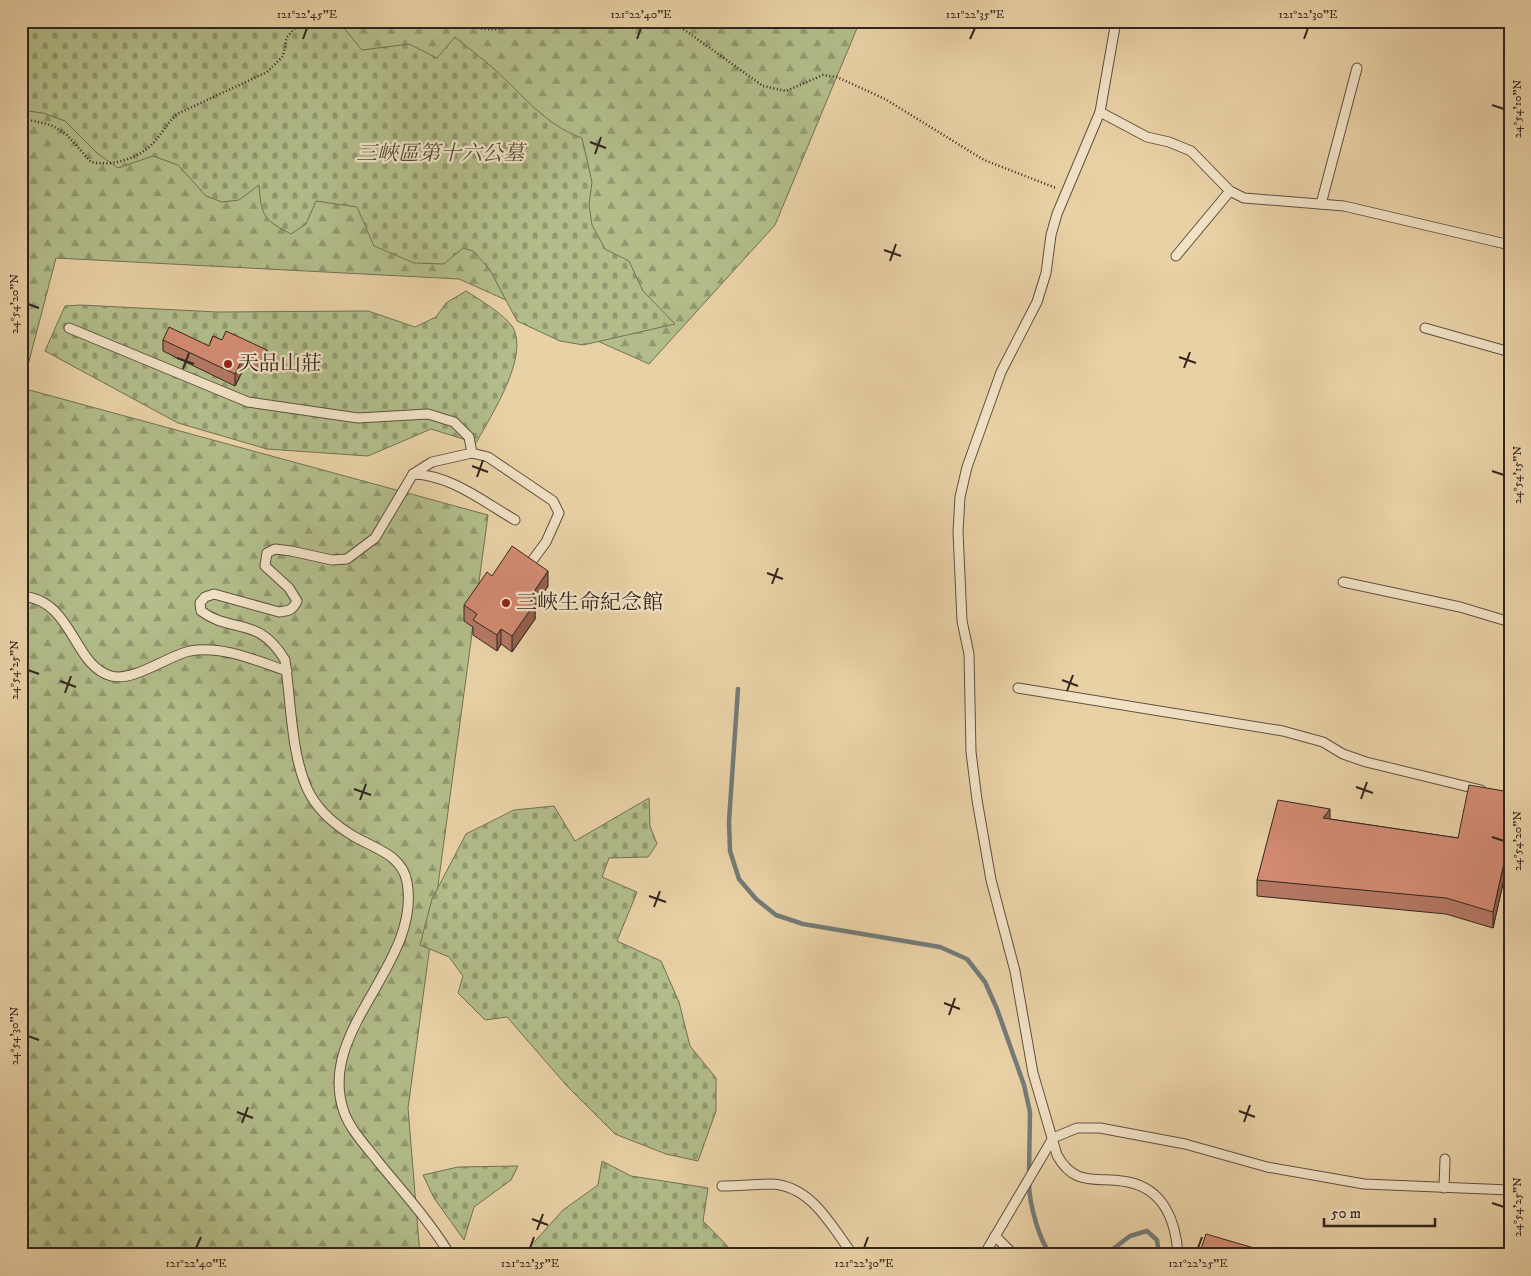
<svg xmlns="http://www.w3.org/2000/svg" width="1531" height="1276" viewBox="0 0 1531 1276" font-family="'IM FELL DW Pica','Noto Serif TC',serif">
  <defs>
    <pattern id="forest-firs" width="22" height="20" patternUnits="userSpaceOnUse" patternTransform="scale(1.25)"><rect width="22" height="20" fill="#b2bd8a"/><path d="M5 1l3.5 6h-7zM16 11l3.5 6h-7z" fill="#919970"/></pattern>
    <pattern id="cemetery-stones" width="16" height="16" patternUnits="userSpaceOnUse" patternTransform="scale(1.25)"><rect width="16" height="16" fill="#b2bd8a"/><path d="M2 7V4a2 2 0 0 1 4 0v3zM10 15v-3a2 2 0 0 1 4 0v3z" fill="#919970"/></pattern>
  </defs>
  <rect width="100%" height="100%" fill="#e9d1a6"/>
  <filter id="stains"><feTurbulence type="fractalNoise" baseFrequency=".004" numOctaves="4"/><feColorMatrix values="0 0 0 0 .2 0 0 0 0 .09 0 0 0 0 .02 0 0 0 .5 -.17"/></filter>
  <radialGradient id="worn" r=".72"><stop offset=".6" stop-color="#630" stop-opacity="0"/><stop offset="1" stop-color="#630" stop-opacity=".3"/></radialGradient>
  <polygon fill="url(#forest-firs)" stroke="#727154" points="21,21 860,21 775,225 649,364 459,279 56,258 22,388 488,515 408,1108 420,1255 29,1255 21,1247"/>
  <g fill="url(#cemetery-stones)" stroke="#727154">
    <path d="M21,21H350L343,27L362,50L409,44L437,58L455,37C468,48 482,58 494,69C523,95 545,125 582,138L592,182L589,205L592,225L605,249L629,261L643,291L675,324L583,345L560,341L517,321L490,270L473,251L463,248L444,264L414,263L374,246L357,207L316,201L306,224L291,234C264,220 261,216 259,185L239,200L222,202L206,196L178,165L153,156L118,168L97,153L65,121L43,113L21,110Z"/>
    <path d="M466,291C479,299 503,314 512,326C531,355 490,417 476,443L431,429L368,456L267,449L178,423L45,351L65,306L81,305L217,312L368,311L415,327L436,317L446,303Z"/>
    <polygon points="649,798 650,826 657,844 648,857 609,858 602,877 637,892 617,941 661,961 679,1002 690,1046 716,1078 716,1111 698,1161 666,1154 615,1134 567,1086 507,1017 485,1020 458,993 463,976 449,957 420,945 432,899 466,834 514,810 554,806 575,841"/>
    <polygon points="602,1161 631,1176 708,1188 703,1221 736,1255 517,1255 527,1250 563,1210 598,1185"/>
    <polygon points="518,1166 511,1180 474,1207 464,1240 434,1198 423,1175 458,1167"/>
  </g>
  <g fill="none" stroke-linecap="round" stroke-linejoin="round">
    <g stroke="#737b77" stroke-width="4.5">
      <polyline points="738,689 729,821 730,851 739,879 756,899 776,915 803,924 940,947 967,959 985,982 997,1009 1024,1085 1030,1112 1029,1175"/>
      <path d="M1029,1183C1029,1201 1039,1243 1052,1255"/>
      <polyline points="1105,1255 1130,1236 1147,1231 1157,1240 1159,1255"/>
    </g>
    <defs>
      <g id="service">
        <path d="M1116,21L1100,112L1057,214L1051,235L1046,273L1037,302L1001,372L967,467L960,497L958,532L962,621L969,654L971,752L977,800L991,880L1015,971L1033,1073L1057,1155C1075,1188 1097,1176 1128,1182C1164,1189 1176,1222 1178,1255"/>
        <polyline points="1100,112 1147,137 1169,142 1191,151 1230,191 1244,198 1344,206 1510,245"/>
        <polyline points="1321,204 1357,68"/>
        <polyline points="1176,256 1230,191"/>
        <polyline points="69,328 248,402 358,418 428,414 454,422 469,437 472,453"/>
        <polyline points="1425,328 1510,352"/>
        <path d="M413,474C451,475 484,502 515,520"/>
        <polyline points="1343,582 1460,607 1510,622"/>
        <path d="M21,596C74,600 72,665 111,676C134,682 167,656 190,651C222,645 257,661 287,671"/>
        <polyline points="1018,688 1283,731 1323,742 1343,754 1366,762 1481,790"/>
        <path d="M722,1186C739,1186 756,1184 772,1184C812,1186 832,1227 853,1255"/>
        <polyline points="1444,1188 1445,1159"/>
        <polyline points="995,1236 1014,1255"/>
        <path d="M450,1255C429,1220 401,1190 376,1159C365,1145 350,1129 344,1112C315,1030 422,964 407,882C402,855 376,849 355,837C338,827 321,813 311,796C291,762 291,700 285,660C258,615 232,634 201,611L200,603L205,597L214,594L279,612C289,611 293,610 297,601L289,588L265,566L267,553L275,549L291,551L332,560L347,559L375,538L413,474L432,462L472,453L488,457L553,501L559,513L546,542L529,565"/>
        <polyline points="984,1255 1053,1138 1077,1128 1100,1128 1185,1144 1267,1167 1364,1184 1510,1190"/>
      </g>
    </defs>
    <use href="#service" stroke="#605040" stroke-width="11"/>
    <g stroke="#33251e" stroke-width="2.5" stroke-dasharray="1 2.5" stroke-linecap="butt">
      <path d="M458,21C474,32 511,32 527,21"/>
      <polyline points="672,21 763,86 786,91 823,75 837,77 885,99 984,160 1056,188"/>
      <path d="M21,118L51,125L66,134L91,162C112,167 141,158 155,141C163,132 168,122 177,114L267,72L283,56L287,37L296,27L312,24L335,26L347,21"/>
    </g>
    <use href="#service" stroke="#f1e1c5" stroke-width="9"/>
  </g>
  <g fill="#b57863" stroke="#33251e">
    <polygon points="213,336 267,362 261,374 245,366 235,386 163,351 163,340 209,346"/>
    <polygon points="492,576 548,586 535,606 535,619 512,652 501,644 497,651 473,635 473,627 464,621 464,605"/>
    <polygon points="1510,792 1510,852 1493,928 1446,914 1257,896 1257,880 1330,819 1458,838"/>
  </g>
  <g fill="#946150" stroke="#33251e">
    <polygon points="267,350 267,362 261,374 261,362"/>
    <polygon points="245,354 245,366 235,386 235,374"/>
    <polygon points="548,571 548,586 535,606 535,619 512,652 512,636 529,599"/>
    <polygon points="501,629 501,644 497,651 497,635"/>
    <polygon points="1330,809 1330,824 1323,818"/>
    <polygon points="1510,836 1510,852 1493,928 1493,912"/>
  </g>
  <g fill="#d38b73" stroke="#33251e">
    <polygon points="169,327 209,346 213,336 222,340 226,331 267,350 261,362 245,354 235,374 163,340"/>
    <polygon points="512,546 548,571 529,599 535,603 512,636 501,629 497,635 473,620 477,614 464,605 487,572 492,576"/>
    <polygon points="1469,785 1510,792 1510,836 1493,912 1446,898 1257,880 1278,800 1330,809 1323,818 1458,838"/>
    <polygon points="1206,1234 1278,1255 1199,1255"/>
  </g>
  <path fill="none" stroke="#33251e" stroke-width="2" d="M303,39L307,28M637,39L641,28M970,39L975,28M1304,39L1308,28M1492,105L1504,109M590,142L606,148M595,154L601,137M884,250L901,256M890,261L896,244M28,304L39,308M1179,357L1196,363M177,358L194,364M1184,368L1190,352M183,369L189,353M472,466L488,472M1492,471L1504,475M477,477L483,460M767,573L783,579M772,584L778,568M28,670L39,674M1062,680L1078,686M60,681L76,687M1067,691L1073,675M65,693L71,676M1356,787L1373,793M354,789L371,795M1361,799L1367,782M360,800L366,784M1492,837L1504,841M649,896L666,902M654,907L660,891M944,1003L960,1009M949,1015L955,998M28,1036L39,1040M1239,1111L1255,1117M237,1112L253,1118M1244,1122L1250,1105M242,1123L248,1107M1492,1203L1504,1207M532,1219L548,1225M537,1230L543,1214M196,1248L201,1237M530,1248L534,1237M864,1248L868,1237M1198,1248L1202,1237"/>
  <g fill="#8f2418" stroke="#f1e1c5" stroke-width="2">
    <circle cx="228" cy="364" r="5"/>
    <circle cx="506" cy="603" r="5"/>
  </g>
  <g text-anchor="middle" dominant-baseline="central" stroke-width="4.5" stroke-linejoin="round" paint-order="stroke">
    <g font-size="21" font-style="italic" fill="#534b39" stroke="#f1e1c5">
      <text x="440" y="154">三峽區第十六公墓</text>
    </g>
    <g font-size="21" fill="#33251e" stroke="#f1e1c5" text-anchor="start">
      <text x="238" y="364">天品山莊</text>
      <text x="516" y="603">三峽生命紀念館</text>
    </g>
  </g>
  <rect width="1531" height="1276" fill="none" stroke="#e9d1a6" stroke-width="55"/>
  <path d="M1324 1218v8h111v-8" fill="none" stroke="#33251e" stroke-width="2.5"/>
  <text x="1331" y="1218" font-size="15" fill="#33251e" stroke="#f1e1c5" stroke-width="4" paint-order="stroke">50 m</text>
  <rect x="28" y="28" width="1476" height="1220" fill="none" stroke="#33251e" stroke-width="2"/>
  <g font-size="12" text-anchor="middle" fill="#33251e">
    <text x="307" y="18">121°22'45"E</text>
    <text x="641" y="18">121°22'40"E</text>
    <text x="975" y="18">121°22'35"E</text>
    <text x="1308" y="18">121°22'30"E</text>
    <text transform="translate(1517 109) rotate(-90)" y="4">24°54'10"N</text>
    <text transform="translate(14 304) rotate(-90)" y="4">24°54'20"N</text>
    <text transform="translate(1517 475) rotate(-90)" y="4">24°54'15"N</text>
    <text transform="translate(14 670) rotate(-90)" y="4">24°54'25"N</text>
    <text transform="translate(1517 841) rotate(-90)" y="4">24°54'20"N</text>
    <text transform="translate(14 1036) rotate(-90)" y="4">24°54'30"N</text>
    <text transform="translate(1517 1207) rotate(-90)" y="4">24°54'25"N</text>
    <text x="196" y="1267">121°22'40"E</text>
    <text x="530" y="1267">121°22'35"E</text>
    <text x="864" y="1267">121°22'30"E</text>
    <text x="1198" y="1267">121°22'25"E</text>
  </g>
  <rect width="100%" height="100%" filter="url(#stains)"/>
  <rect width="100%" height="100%" fill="url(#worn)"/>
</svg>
